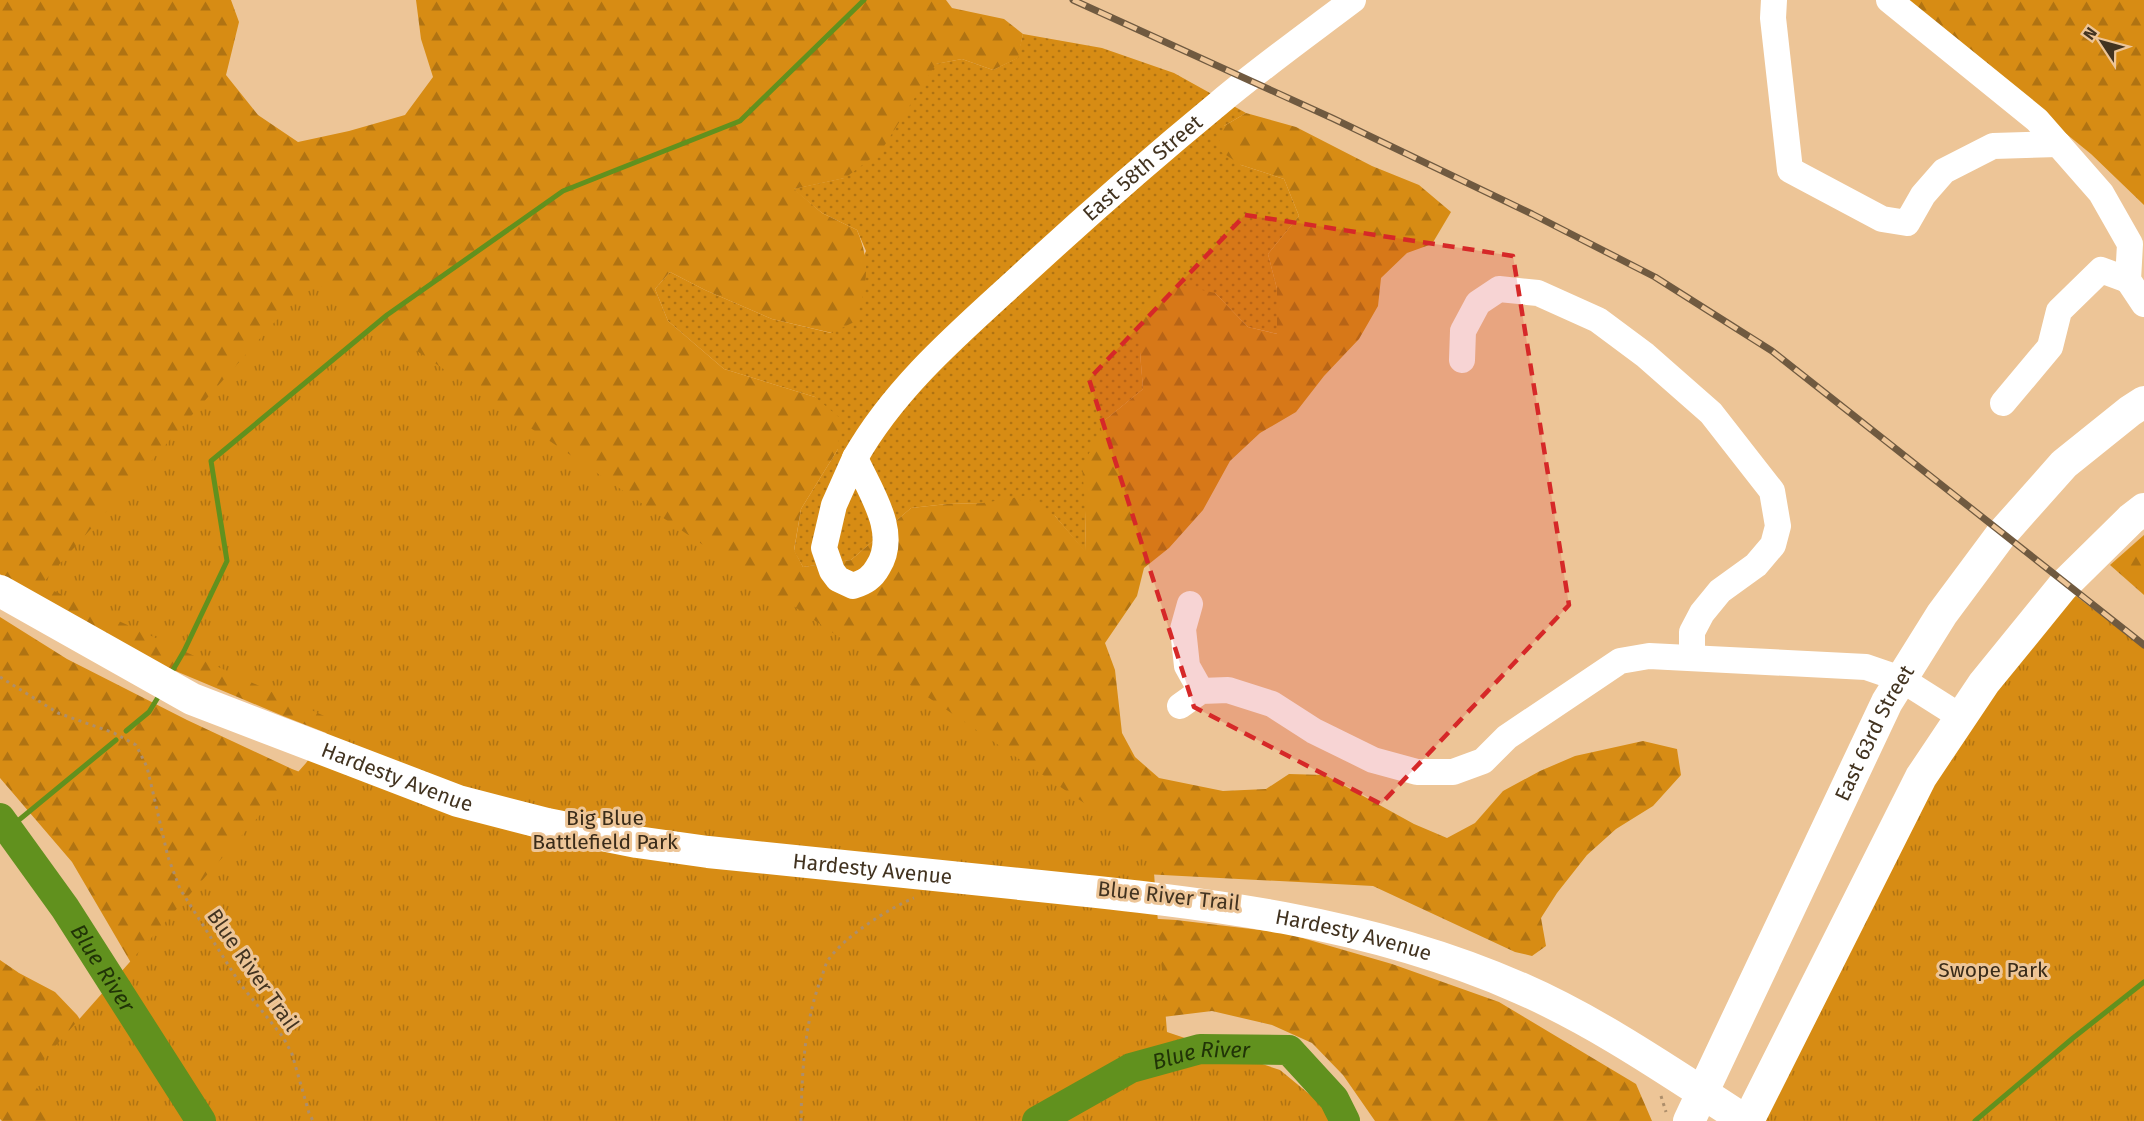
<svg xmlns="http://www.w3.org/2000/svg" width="2144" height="1121" viewBox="0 0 2144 1121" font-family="'Fira Sans',sans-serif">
  <defs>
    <pattern id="grass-dots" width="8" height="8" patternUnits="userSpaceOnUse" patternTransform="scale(1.5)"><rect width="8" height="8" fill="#d78c14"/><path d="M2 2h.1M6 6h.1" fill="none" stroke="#b07312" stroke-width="1.8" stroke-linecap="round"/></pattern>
    <pattern id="forest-firs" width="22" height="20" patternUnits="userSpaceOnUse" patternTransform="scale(1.5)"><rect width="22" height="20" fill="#d78c14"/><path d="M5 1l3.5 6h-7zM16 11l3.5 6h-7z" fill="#b07312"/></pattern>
    <pattern id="park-tufts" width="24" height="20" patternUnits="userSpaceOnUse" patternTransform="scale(1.5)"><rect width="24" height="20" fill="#d78c14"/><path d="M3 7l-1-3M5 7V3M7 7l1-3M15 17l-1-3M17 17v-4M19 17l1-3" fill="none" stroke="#b07312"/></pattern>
  </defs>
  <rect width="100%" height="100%" fill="#edc597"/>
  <polygon fill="url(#grass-dots)" points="1023,34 1102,48 1174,73 1246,113 1224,126 1241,165 1284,179 1299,216 1268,254 1277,289 1278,334 1248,327 1215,293 1140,310 1140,352 1143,389 1105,420 1086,511 1085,552 1055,516 983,503 947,504 911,508 851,560 803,567 794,551 801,509 838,449 815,397 724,369 668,321 655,289 670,272 705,290 772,319 831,333 866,251 857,230 822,213 793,189 844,178 913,99 935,64 962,59 993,70 1017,58"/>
  <g fill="url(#forest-firs)">
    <path d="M0,0H231L239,22L226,75L258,115L298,142L349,131L405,115L433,77L421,39L416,0H946L952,8L1004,19L1023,34L1018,58L993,70L962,59L936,64L881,151L845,178L794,189L822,213L857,230C872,266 866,285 856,321L832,333L772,319L705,290L670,272L655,289L668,321L724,369L815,397L840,418L838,449L801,509L794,550L803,567L851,560L911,508L947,504L983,503L1024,496L1055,516L1085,551L1086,511L1082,468L1105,420L1143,389L1140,352V310L1168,282L1215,293L1248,327L1277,334V289L1268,254L1299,216L1284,179L1241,165L1217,149L1224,126L1246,113L1296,127L1372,166L1419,185L1451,212L1432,244L1407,253L1381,278L1378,306L1359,339L1324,376L1296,412L1260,433L1230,461L1203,510L1169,548L1144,568L1137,596L1105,643L1115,670L1122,733L1135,757L1159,778L1223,791L1266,789L1289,774L1325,775L1414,824L1447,838L1475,823L1503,791L1540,771L1575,756L1643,741L1677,749L1681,775L1653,806L1616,829L1587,855L1557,893L1541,918L1546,946L1532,956L1515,952L1373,886L1087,871L441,778L283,716L147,659L0,574Z"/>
    <polygon points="1902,0 2144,0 2144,205 2091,154"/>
    <polygon points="2144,535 2144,595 2110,565"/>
    <polygon points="0,617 67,659 187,720 292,769 383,804 1026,911 1176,920 1285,933 1392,964 1499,1002 1636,1084 1652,1121 1375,1121 1343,1075 1312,1043 1272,1025 1212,1011 1163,1017 134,968 72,862 0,778"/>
    <polygon points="0,960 19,973 55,992 77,1015 99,1048 136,1121 2,1121 0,1119"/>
  </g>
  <g fill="url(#park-tufts)">
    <polygon points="312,280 1152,849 1167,1032 1280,1070 1342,1121 64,1121 28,1077 306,763 335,721 41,585"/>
    <polygon points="2063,586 2144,648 2144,1121 1748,1121 1921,777"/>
  </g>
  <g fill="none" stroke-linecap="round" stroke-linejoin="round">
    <g stroke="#61911e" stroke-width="5">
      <polyline points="170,675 184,651 227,561 211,461 387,315 563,191 740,121 864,0"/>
      <polyline points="126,731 149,712 160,694"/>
      <polyline points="8,829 116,740"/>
      <polyline points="1975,1121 2073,1038 2144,982"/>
    </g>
    <g stroke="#61911e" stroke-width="30">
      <path id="s1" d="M0,818L65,908L201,1121"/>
      <path id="s2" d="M1037,1121L1131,1068L1200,1049L1289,1050L1334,1099L1345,1121"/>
    </g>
    <g stroke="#ad8e6b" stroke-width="3" stroke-dasharray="3 4.5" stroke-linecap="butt">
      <polyline points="0,677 58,713 114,733 136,745 147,767 168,857 180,889 241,985 283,1037 292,1054 309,1113 313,1121"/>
      <polyline points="1661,1096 1666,1112"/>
      <path d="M801,1121C802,1072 804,1022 822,976C824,971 825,964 829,959C844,937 889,908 914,898"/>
    </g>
    <g stroke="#fff" stroke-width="26">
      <polyline points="1774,0 1773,18 1790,170 1882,219 1907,223 1923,195 1944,171 1993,146 2058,144"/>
      <polyline points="1889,0 2037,120 2101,193 2130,244 2128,280 2144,304"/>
      <polyline points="1462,360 1463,331 1478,303 1499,289 1538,293 1598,320 1645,355 1711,413 1772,491 1778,526 1773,545 1756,565 1720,591 1702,613 1692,632 1692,658"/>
      <polyline points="2003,403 2050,347 2059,311 2101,270 2128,280"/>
      <path id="s3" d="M855,458C895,387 960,332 1020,277C1085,217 1151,159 1219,103C1262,67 1308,34 1353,0"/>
      <path d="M855,458C869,490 900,532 878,567C872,578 865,582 853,586L838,579L832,571L824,548L834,505Z"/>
      <polyline points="1190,604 1183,629 1187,666 1201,691"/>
      <polyline points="1180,706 1201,691 1228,690 1272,704 1314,731 1373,760 1417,772 1453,772 1483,761 1507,737 1620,661 1649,656 1866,667 1901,679 1961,717"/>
    </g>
    <g stroke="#fff" stroke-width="32">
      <path id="s4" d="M0,591L192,699L458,801L547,824L637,842L708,852C818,864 929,875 1040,886C1205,903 1365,920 1520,988C1600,1023 1673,1074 1746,1121"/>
      <path id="s5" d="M1689,1121L1887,702L1942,614L2000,536L2064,464L2130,411L2144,402"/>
      <polyline points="1748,1121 1921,777 1984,683 2063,586 2131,519 2144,509"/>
    </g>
    <defs>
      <polyline id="rail" points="1073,0 1332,118 1532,214 1655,277 1772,351 2144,645"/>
    </defs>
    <use href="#rail" stroke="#705a40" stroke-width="7"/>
    <use href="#rail" stroke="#edc597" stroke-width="4.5" stroke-dasharray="14" stroke-linecap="butt"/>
  </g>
  <path fill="#d62828" fill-opacity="0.2" stroke="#d62828" stroke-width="4.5" stroke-dasharray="12 8" stroke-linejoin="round" d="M1245,215L1513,256L1569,605L1381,804L1194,707L1089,379Z"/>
  <g text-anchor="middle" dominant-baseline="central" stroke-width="6" stroke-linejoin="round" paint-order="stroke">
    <g font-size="21" fill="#423320" stroke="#edc597">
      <text stroke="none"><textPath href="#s3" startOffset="410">East 58th Street</textPath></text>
      <text stroke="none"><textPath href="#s5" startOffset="430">East 63rd Street</textPath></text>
      <text stroke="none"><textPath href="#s4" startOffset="440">Hardesty Avenue</textPath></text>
      <text stroke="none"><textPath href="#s4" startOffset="926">Hardesty Avenue</textPath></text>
      <text transform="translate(1169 896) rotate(6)">Blue River Trail</text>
      <text stroke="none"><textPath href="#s4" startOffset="1412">Hardesty Avenue</textPath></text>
      <text transform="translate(253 970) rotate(55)">Blue River Trail</text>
    </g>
    <g font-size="21" fill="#392b19" stroke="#edc597">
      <text x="605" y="818">Big Blue<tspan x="605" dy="24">Battlefield Park</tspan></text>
      <text x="1993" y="970">Swope Park</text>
    </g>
    <g font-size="22" font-style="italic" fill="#213407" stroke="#edc597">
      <text stroke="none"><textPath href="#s1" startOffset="182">Blue River</textPath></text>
      <text stroke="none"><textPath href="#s2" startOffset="180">Blue River</textPath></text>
    </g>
  </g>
  <g transform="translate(2102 42) rotate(306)" stroke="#edc597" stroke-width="4.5" paint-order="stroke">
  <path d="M0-4.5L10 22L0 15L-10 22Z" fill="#423320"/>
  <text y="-9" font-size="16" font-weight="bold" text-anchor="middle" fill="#423320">N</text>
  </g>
</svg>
